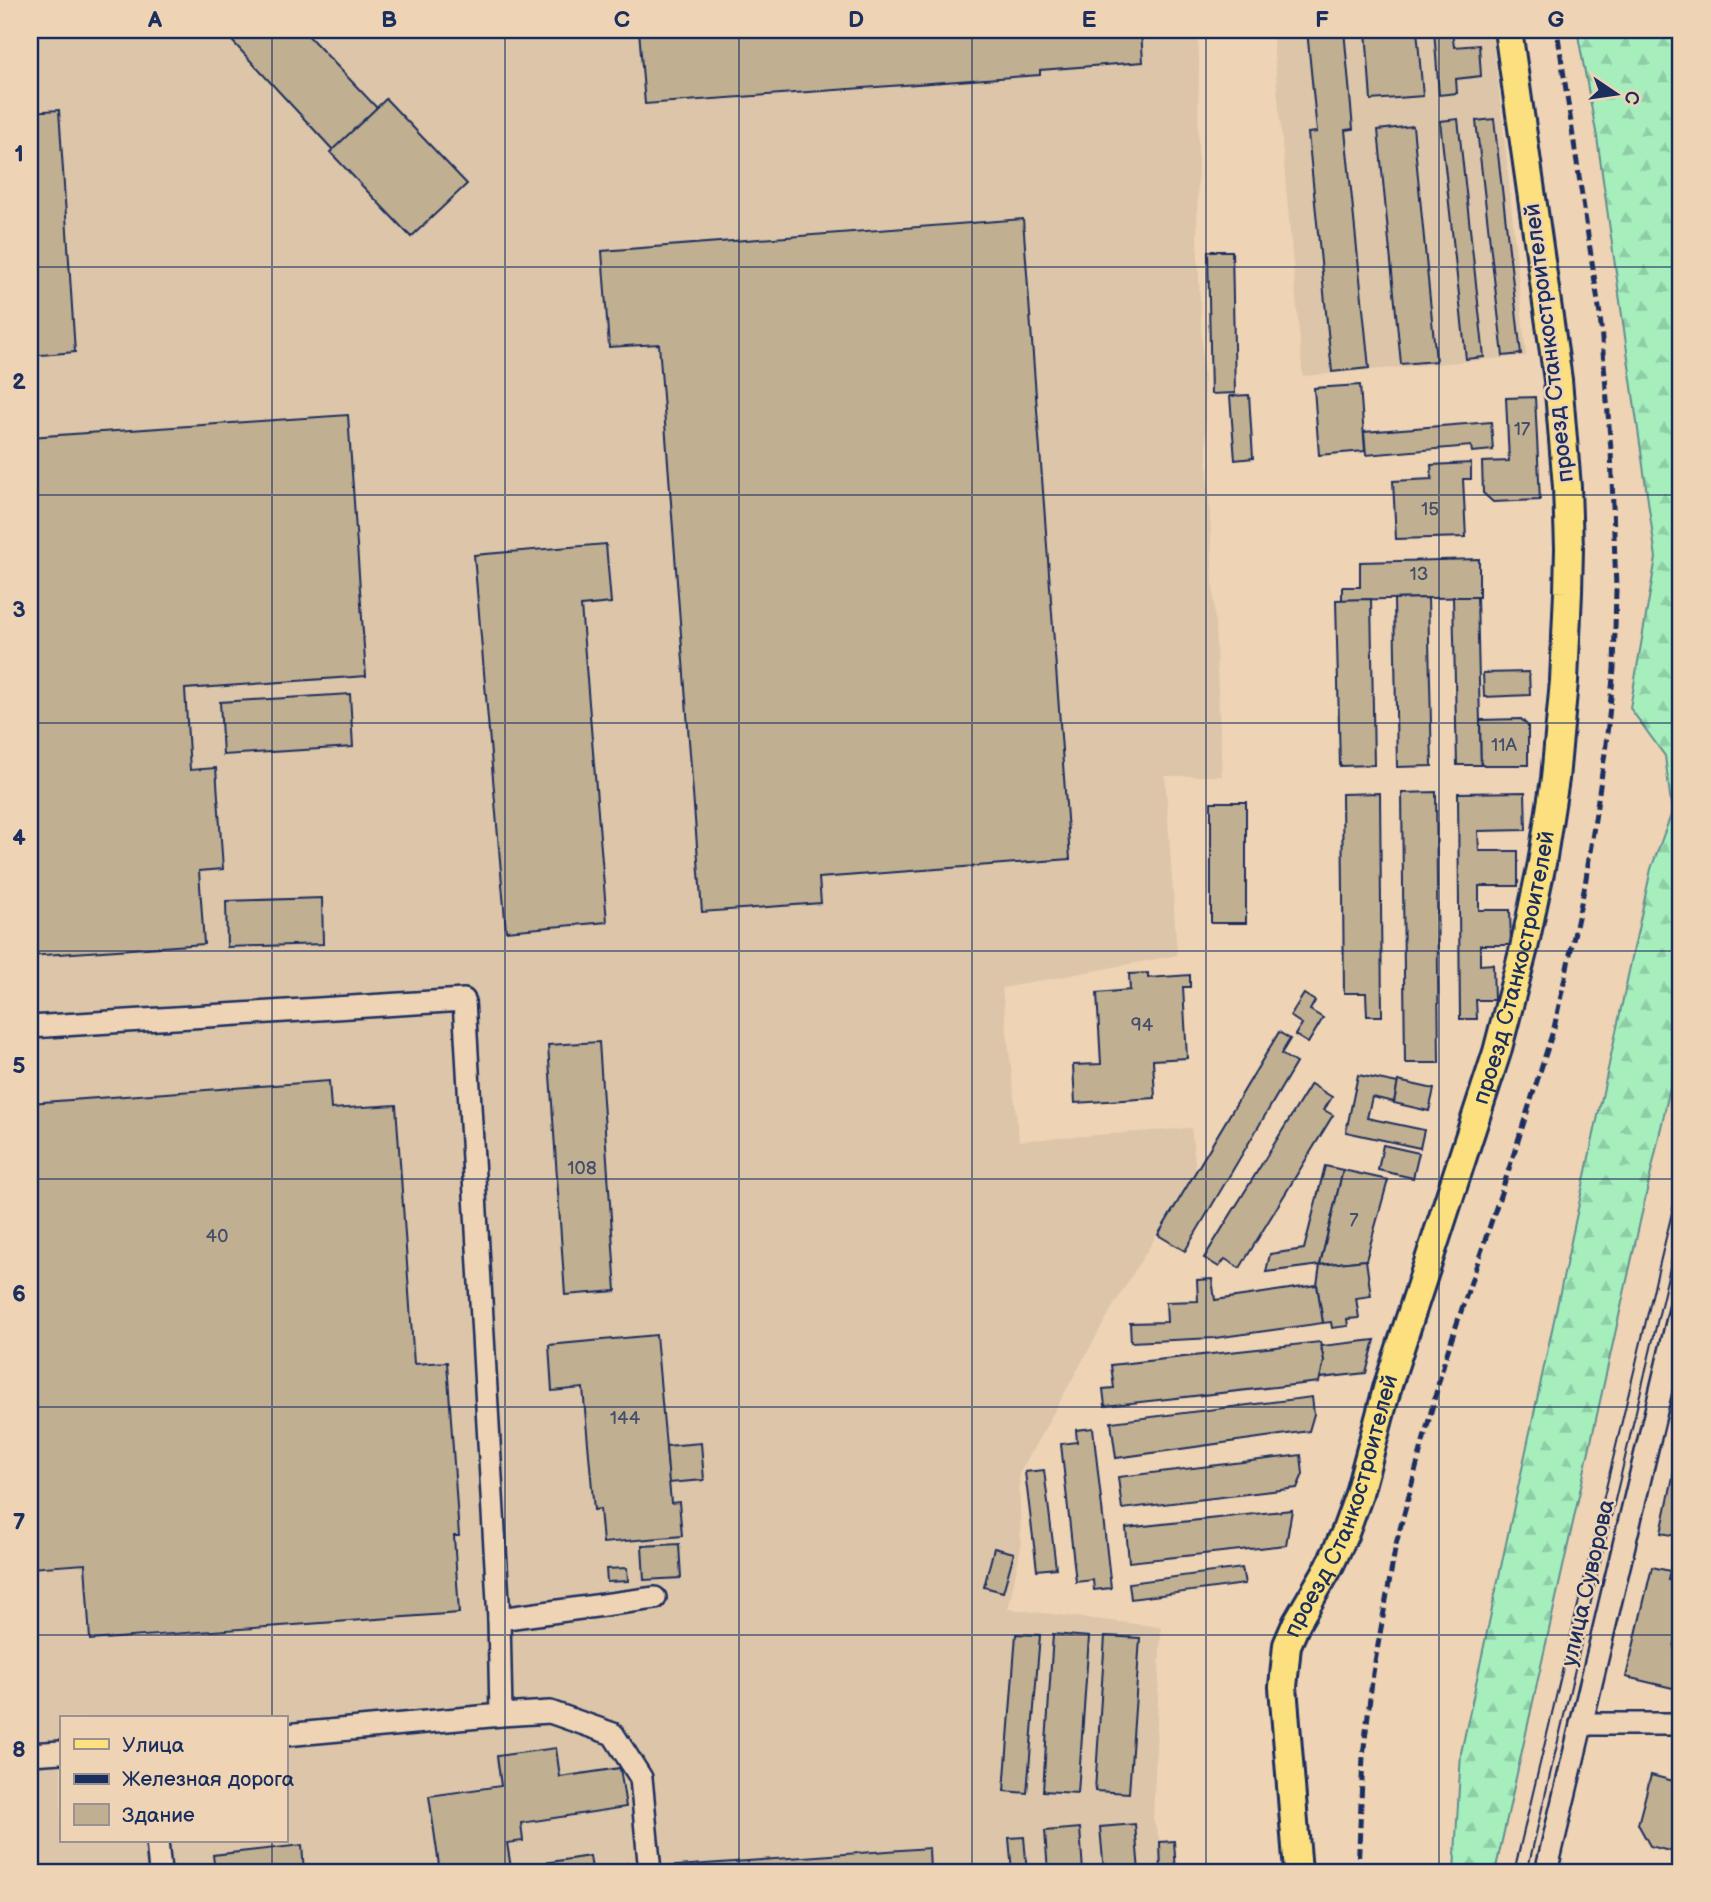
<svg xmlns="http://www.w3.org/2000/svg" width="1711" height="1902" viewBox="0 0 1711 1902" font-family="'Balsamiq Sans',sans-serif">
  <defs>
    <pattern id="forest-firs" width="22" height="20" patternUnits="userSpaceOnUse" patternTransform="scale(1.75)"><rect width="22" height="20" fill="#a6efbd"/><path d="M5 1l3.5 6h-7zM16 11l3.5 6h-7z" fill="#8ecda5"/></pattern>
  </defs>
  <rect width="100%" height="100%" fill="#eed3b5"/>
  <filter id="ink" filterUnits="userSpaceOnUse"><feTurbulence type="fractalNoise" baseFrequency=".0143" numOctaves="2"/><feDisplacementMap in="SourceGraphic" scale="14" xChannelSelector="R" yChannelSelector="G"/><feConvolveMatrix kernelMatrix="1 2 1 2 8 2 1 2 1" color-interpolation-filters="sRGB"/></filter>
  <g filter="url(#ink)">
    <g fill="#dcc5a8" fill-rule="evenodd">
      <path d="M30,30H1197L1199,56L1197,237L1222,776H1165L1177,955L1002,988L1019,1141L1191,1128L1196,1170L1112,1308L1019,1474L1021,1547L1008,1609L1161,1627L1153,1819L1160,1842L1174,1841L1176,1872H30ZM61,1718H285V1841H61Z"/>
      <polygon points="1272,30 1491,30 1503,123 1526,356 1303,376"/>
    </g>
    <polygon fill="url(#forest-firs)" stroke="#608f8e" stroke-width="2" points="1577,30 1681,30 1681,1038 1495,1872 1454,1872 1461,1753 1651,869 1672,812 1665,756 1630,708 1656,558 1597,137"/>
    <g fill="#c1af91" stroke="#1b2f5e" stroke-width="2">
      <polygon points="222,30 303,30 377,108 333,150"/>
      <polygon points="639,30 1141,30 1143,62 1040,70 1040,75 645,104"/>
      <polygon points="1307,30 1344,30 1353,129 1345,130 1369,368 1332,372 1308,133 1317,132"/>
      <polygon points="1366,30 1417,30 1423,96 1371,100"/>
      <polygon points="1434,30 1452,30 1454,47 1479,45 1481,76 1456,79 1457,93 1439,95"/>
      <polygon points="386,99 467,184 411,237 330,152"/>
      <polygon points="59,110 75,352 30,356 30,112"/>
      <polygon points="1458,119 1484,357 1466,359 1440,121"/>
      <polygon points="1494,119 1521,354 1503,356 1476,121"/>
      <polygon points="1413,126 1436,361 1401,364 1378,130"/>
      <polygon points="1023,219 1070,859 819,878 821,903 702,912 659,344 609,347 602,251"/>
      <polygon points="1208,251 1232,251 1235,393 1211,394"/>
      <polygon points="1360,385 1365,451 1319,455 1314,388"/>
      <polygon points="1249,395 1253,458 1235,460 1230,396"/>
      <polygon points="1535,397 1540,500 1493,502 1483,493 1482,462 1509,461 1506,398"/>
      <polygon points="348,415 366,676 185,689 190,770 216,768 223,869 199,871 204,944 30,956 30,437"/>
      <polygon points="1491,422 1493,450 1472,452 1471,446 1366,455 1364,432"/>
      <polygon points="1471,463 1471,479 1463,479 1466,537 1396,539 1393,481 1432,479 1431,465"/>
      <polygon points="606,544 611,603 581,606 607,922 506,931 474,555"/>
      <polygon points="1479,559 1479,597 1342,600 1342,587 1360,587 1360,562"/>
      <polygon points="1453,597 1477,597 1481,765 1457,765"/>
      <polygon points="1428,598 1432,766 1397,767 1394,599"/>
      <polygon points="1371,599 1374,765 1340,766 1336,600"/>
      <polygon points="1529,672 1530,695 1484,697 1483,673"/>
      <polygon points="350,694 353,747 223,755 220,702"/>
      <polygon points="1521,719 1528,726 1528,765 1481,765 1480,720"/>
      <polygon points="1436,792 1439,1063 1405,1063 1402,793"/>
      <polygon points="1525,792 1526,830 1478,831 1479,851 1518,851 1518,886 1479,886 1479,910 1510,910 1511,945 1480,945 1480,965 1493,964 1494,1000 1476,1000 1477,1019 1460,1019 1458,793"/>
      <polygon points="1380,793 1382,1016 1367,1016 1366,993 1344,993 1342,794"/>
      <rect x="1211" y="802" width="35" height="121"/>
      <polygon points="322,898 323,944 227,947 226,901"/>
      <polygon points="1148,973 1148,978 1190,975 1190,987 1183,987 1187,1058 1153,1060 1155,1098 1075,1103 1073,1065 1101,1064 1097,993 1130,990 1129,974"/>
      <polygon points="1304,994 1315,1001 1310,1010 1323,1018 1308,1043 1295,1035 1302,1024 1290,1016"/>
      <polygon points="1279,1032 1290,1039 1281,1054 1296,1063 1185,1251 1158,1235"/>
      <polygon points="599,1042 616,1291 565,1295 548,1045"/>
      <polygon points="1358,1075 1398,1083 1394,1102 1372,1097 1367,1118 1424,1130 1420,1148 1346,1132"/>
      <polygon points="329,1081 331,1109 396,1105 414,1364 447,1362 459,1536 454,1536 459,1613 90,1640 85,1564 30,1568 30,1103"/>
      <polygon points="1398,1081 1434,1089 1429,1111 1394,1103"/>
      <polygon points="1311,1084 1332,1097 1324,1110 1333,1115 1240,1268 1225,1259 1219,1267 1204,1258"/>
      <polygon points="1383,1145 1419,1153 1413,1178 1378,1170"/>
      <polygon points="1325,1166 1343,1170 1320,1265 1266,1272 1270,1254 1304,1249"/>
      <polygon points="1343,1170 1388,1180 1366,1260 1320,1265"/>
      <polygon points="1366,1260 1371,1296 1356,1298 1359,1318 1347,1319 1348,1326 1332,1328 1331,1322 1323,1323 1317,1285 1320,1265"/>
      <polygon points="1212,1279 1215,1300 1317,1285 1323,1323 1215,1338 1131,1342 1130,1323 1167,1322 1166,1302 1198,1301 1197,1280"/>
      <polygon points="656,1335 671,1503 679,1502 682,1536 603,1543 600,1509 594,1510 583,1388 552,1391 549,1345"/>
      <polygon points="1375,1340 1366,1373 1320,1378 1324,1361 1321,1346"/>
      <polygon points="1320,1342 1324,1361 1319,1382 1105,1406 1103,1389 1114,1388 1111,1365"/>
      <polygon points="1312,1397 1314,1414 1309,1431 1116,1458 1111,1422"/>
      <polygon points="1093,1428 1111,1588 1094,1590 1093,1580 1076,1582 1061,1444 1077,1442 1076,1430"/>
      <polygon points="1681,1439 1681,1537 1661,1533"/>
      <polygon points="701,1443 704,1480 669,1483 666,1446"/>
      <polygon points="1301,1455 1303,1474 1297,1488 1122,1509 1118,1477"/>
      <polygon points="1044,1470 1056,1568 1037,1570 1025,1472"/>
      <polygon points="1292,1510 1286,1545 1129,1562 1126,1528"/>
      <polygon points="679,1544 681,1578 644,1580 642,1546"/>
      <polygon points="994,1548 1014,1553 1003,1592 984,1587"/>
      <polygon points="1652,1567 1670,1571 1668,1580 1681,1583 1681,1616 1674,1648 1681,1650 1681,1690 1626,1677"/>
      <polygon points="627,1568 628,1581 607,1582 606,1569"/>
      <polygon points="1242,1568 1245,1584 1131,1599 1129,1583"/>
      <polygon points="1016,1634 1040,1635 1027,1793 1004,1791"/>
      <polygon points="1053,1634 1089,1637 1078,1793 1043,1791"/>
      <polygon points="1105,1636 1140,1638 1129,1793 1095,1791"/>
      <polygon points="556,1748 560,1777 620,1768 626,1807 521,1823 523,1841 507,1843 511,1868 590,1856 592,1869 631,1863 632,1872 440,1872 429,1796 501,1786 497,1756"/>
      <polygon points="1651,1775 1681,1783 1681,1872 1671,1872 1677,1853 1650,1846 1638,1824"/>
      <polygon points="1135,1824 1139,1872 1104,1872 1100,1827"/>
      <polygon points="1080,1828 1083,1872 1048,1872 1045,1831"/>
      <polygon points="1024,1837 1027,1872 1012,1872 1009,1838"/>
      <polygon points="1174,1841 1176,1872 1161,1872 1160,1842"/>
      <polygon points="302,1845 304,1872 215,1872 213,1855"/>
      <polygon points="929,1848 930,1872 664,1872 664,1867"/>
    </g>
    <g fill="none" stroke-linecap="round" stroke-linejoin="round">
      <defs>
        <g id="minor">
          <polyline points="30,1027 464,1000 499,1619 501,1715 285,1735"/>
          <polyline points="499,1619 655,1598"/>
          <polyline points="501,1715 550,1712 613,1734 641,1778 650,1872"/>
          <polyline points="1581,1724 1681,1724"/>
          <polyline points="30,1754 61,1752"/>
          <polyline points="157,1841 160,1872"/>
          <polyline points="1546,1872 1681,1306"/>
        </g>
        <g id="major">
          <path id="s1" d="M1298,1872L1283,1687L1287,1645L1297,1622L1329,1567L1345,1533L1358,1497L1388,1385L1497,1052L1524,948L1542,863L1555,779L1564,681L1568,592L1569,548L1567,487L1558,380L1508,30"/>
        </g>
      </defs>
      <use href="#minor" stroke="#1b2f5e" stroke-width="26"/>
      <use href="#major" stroke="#1b2f5e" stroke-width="32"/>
      <use href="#minor" stroke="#eed3b5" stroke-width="21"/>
      <use href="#major" stroke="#fce080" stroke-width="26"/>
      <g stroke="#1b2f5e" stroke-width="2">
        <polyline points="1514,1872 1681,1175"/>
        <polyline points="1527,1872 1681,1221"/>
      </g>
      <polyline stroke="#1b2f5e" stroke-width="5" stroke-dasharray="10 5" stroke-linecap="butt" points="1358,1872 1363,1756 1373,1673 1396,1544 1445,1359 1507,1175 1554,1028 1585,885 1605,753 1614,669 1616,589 1611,450 1600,315 1557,30"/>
    </g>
  </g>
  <path fill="none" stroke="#1b2f5e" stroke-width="2" stroke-opacity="0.55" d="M272,30V1718M505,30V1872M739,30V1872M972,30V1872M1206,30V1872M1439,30V1872M30,267H1681M30,495H1681M30,723H1681M30,951H1681M30,1179H1681M30,1407H1681M30,1635H1681M272,1841V1872"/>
  <g text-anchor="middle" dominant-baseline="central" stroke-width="5" stroke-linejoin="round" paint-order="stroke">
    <g font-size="19" fill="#444f6b">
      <text x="1522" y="429">17</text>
      <text x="1430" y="509">15</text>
      <text x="1419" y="574">13</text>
      <text x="1504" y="745">11А</text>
      <text x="1142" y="1025">94</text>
      <text x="582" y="1168">108</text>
      <text x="1354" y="1220">7</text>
      <text x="217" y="1236">40</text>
      <text x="625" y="1418">144</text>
    </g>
    <g font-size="23" fill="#1b2f5e" stroke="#eed3b5">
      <text transform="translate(1549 343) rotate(-97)">проезд Станкостроителей</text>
      <text stroke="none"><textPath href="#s1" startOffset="945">проезд Станкостроителей</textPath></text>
      <text stroke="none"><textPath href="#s1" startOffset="378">проезд Станкостроителей</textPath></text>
      <text transform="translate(1588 1583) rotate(-77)">улица Суворова</text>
    </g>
  </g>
  <rect width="1711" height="1902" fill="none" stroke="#eed3b5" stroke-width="77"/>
  <rect x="60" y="1716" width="228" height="126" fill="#eed3b5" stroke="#9a9192" stroke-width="2"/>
  <rect x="74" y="1739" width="35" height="10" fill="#fce080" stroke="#9a9192" stroke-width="2"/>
  <text x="122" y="1752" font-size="21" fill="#1b2f5e">Улица</text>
  <rect x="74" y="1774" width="35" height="10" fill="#1b2f5e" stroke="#9a9192" stroke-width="2"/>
  <text x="122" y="1786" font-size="21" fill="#1b2f5e">Железная дорога</text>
  <rect x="74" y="1804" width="35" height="21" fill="#c1af91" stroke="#9a9192" stroke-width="2"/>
  <text x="122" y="1822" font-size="21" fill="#1b2f5e">Здание</text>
  <g transform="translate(1616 94) rotate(103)" stroke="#eed3b5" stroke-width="5" paint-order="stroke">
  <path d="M0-5L12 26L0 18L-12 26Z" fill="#1b2f5e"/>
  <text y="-10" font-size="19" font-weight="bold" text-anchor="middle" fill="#1b2f5e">С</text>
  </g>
  <rect x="38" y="38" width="1634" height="1826" fill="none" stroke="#1b2f5e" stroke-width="2.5"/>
  <g font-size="23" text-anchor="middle" font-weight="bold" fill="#1b2f5e">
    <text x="155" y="27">A</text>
    <text x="389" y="27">B</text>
    <text x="622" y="27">C</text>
    <text x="856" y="27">D</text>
    <text x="1089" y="27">E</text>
    <text x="1322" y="27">F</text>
    <text x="1556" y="27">G</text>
    <text x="19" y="161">1</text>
    <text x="19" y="389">2</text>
    <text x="19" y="617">3</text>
    <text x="19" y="845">4</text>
    <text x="19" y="1073">5</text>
    <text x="19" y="1301">6</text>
    <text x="19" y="1529">7</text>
    <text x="19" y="1757">8</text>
  </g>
</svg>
